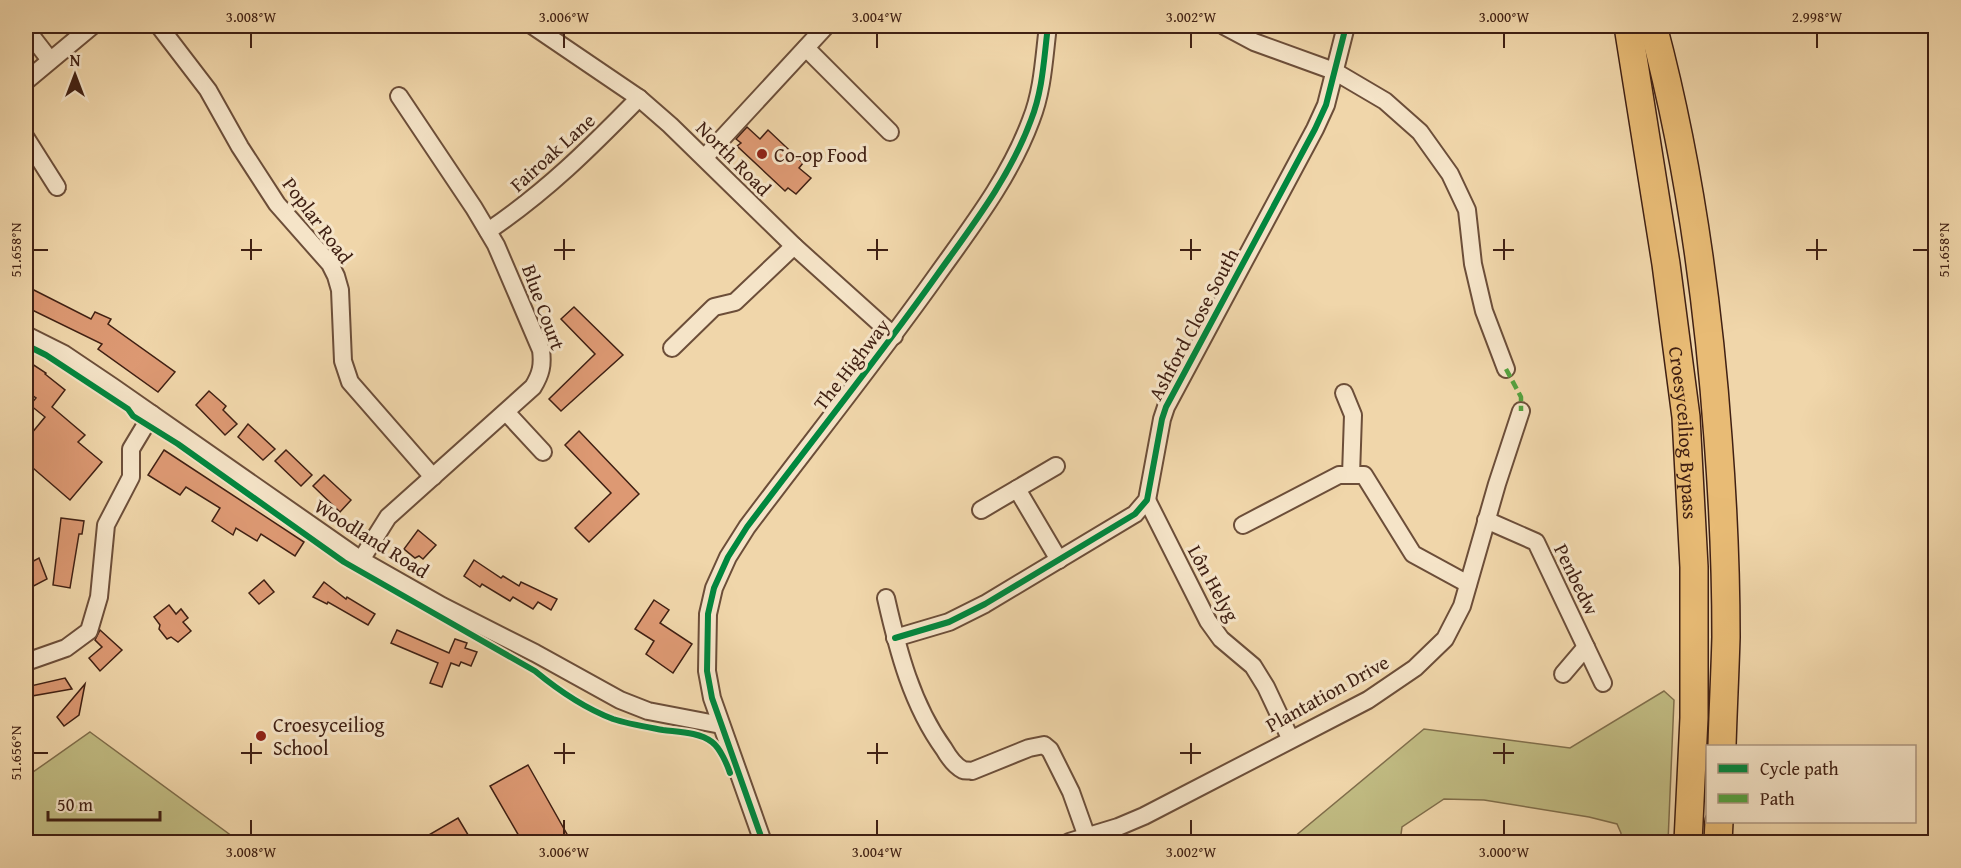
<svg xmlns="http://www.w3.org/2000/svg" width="1961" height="868" viewBox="0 0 1961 868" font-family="'Gentium Book Plus',serif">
  <rect width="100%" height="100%" fill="#f0d6aa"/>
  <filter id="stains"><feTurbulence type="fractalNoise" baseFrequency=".00333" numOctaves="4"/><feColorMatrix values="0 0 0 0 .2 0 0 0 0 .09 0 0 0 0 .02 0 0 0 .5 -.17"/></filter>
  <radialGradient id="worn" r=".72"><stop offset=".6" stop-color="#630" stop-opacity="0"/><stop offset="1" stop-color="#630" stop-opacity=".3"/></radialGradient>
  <g fill="#c1bc83" stroke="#806e4b" stroke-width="1.5">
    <polygon points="1664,691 1674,700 1668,842 1620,842 1621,833 1617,824 1589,817 1484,800 1444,799 1402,827 1400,842 1288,842 1424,729 1570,748"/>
    <polygon points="90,732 240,842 26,842 26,777"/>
  </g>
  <g fill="#dd9973" stroke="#402013" stroke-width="1.5">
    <polygon points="747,127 760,139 768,130 803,163 799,168 811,178 796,194 788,188 785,191 737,146 741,143 736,139"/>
    <polygon points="26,286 91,319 95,312 111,319 108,324 175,372 158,392 98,349 102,344 26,307"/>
    <polygon points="574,307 623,355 561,411 549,399 595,354 561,319"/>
    <polygon points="26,360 46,373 45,374 65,390 52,407 85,435 78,442 102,462 70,500 26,462 26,440 45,417 30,405 36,398 26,391"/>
    <polygon points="209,391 226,406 223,410 237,424 225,435 196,405"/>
    <polygon points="248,424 275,449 263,460 238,437"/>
    <polygon points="579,431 639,494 589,542 575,528 611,493 565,445"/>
    <polygon points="164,450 304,542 295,556 261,534 257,541 236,528 233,535 212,521 220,508 186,487 180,495 148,475"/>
    <polygon points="286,450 312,475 301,486 275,461"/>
    <polygon points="324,475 351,500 340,512 313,486"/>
    <polygon points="61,518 84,521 82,534 79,534 70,588 53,585"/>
    <polygon points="418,530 436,545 423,559 419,556 415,558 404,549"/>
    <polygon points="39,558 47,579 26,590 26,565"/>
    <polygon points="474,560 501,578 503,576 519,586 521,582 557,599 551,610 538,602 533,609 513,597 510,601 482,584 480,587 464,576"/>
    <polygon points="264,580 274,592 259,604 249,593"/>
    <polygon points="324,582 346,599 347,597 375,614 368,625 328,602 327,604 313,597"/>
    <polygon points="654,600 669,610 660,623 692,644 673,673 646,654 654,641 635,629"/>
    <polygon points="169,605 176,614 181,609 188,618 183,622 191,631 178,642 171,637 167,639 159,629 160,625 154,617"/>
    <polygon points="100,630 122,650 100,671 89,658 102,647 95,640"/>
    <polygon points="397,630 449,653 455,639 467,643 465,648 477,652 471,666 461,662 459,666 451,663 442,687 430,683 438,663 391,643"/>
    <polygon points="65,678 72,689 26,697 26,687"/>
    <polygon points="85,684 79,715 64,726 57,717"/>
    <polygon points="528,765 572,843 523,843 490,786"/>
    <polygon points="458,818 473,843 415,843"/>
  </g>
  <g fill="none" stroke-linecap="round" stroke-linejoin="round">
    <defs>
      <g id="minor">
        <polyline points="159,26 208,90 240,147 277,204 330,264 336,276 340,290 343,361 350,382 433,477"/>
        <polyline points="533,26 639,98 670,125 794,246 894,336"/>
        <polyline points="1224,26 1254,42 1334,71 1385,101 1420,132 1450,174 1467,210 1473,264 1484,311 1506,369"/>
        <polyline points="26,29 50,60"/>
        <polyline points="806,48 890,132"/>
        <polyline points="26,81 92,26"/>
        <polyline points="26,138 57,187"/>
        <polyline points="705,157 826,26"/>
        <path d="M488,231C547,191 589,149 639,98"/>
        <polyline points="26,335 64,354 113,387 361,560 442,606 535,653 620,700 648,711 721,725"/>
        <polyline points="672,348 714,307 735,302 794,246"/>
        <polyline points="1344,393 1353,415 1351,475"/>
        <polyline points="506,412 543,452"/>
        <polyline points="1017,489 1059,560"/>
        <polyline points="1147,500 1208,621 1221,639 1253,666 1266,687 1290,738"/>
        <polyline points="981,510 1056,466"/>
        <polyline points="1486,520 1536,542 1603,683"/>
        <polyline points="1243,525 1339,475 1364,475 1413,554 1468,584"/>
        <path d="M361,560L388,517L533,387C541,374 543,365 541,350L496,245L474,208L399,96"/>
        <path d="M886,598C898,651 912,705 944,749C948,756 955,766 963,770C965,771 969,770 972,771L1029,748L1044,745L1050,750L1071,792L1087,837"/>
        <polyline points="895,638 949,622 985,604 1135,514 1147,500 1162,419 1166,407 1315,129 1326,105 1346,26"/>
        <polyline points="29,661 66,648 89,631 99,597 106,525 131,477 131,449 152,414"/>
        <polyline points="1563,674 1586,647"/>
        <path d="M763,842L712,698L707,671L708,614L714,588L728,557L747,527C810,443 876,361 937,275C972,226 1010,177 1031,120C1043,90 1044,57 1048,26"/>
        <polyline points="1069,842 1118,827 1144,816 1368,700 1415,668 1445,639 1462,606 1497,484 1521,411"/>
      </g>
      <g id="trunk">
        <path id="s1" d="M1628,26L1666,264L1686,417L1694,567V718L1688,842"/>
        <path d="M1653,26C1689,161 1708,298 1718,438C1723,504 1726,571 1726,637C1725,674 1723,710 1722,746"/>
        <polyline points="1718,842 1719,822"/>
      </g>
    </defs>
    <use href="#minor" stroke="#6c4e39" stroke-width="20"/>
    <use href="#trunk" stroke="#402013" stroke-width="30"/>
    <use href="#minor" stroke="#f5e4c8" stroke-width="16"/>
    <use href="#trunk" stroke="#e8bb75" stroke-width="27"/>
    <polyline stroke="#54a23f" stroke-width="4.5" stroke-dasharray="9 4.5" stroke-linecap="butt" points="1506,369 1521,397 1521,411"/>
    <defs>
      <g id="cycleway">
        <path d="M26,345L46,355L128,409L133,416L178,444L344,562L535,671C558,690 584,708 613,719C628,724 647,727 663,730C678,732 699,732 712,742C720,748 727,764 730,773"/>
        <polyline points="895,638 949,622 985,604 1135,514 1147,500 1162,419 1166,407 1315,129 1326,105 1346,26"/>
        <path d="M763,842L712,698L707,671L708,614L714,588L728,557L747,527C810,443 876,361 937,275C972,226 1010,177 1031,120C1043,90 1044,57 1048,26"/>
      </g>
    </defs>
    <use href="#cycleway" stroke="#f5e4c8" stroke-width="10"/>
    <use href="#cycleway" stroke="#00873e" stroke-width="6"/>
  </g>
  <path fill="none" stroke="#402013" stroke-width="2" d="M251,33V48M564,33V48M877,33V48M1191,33V48M1504,33V48M1817,33V48M251,239V260M564,239V260M877,239V260M1191,239V260M1504,239V260M1817,239V260M33,250H48M241,250H262M554,250H575M867,250H888M1180,250H1201M1493,250H1514M1806,250H1827M1913,250H1928M251,743V764M564,743V764M877,743V764M1191,743V764M1504,743V764M33,753H48M241,753H262M554,753H575M867,753H888M1180,753H1201M1493,753H1514M251,820V835M564,820V835M877,820V835M1191,820V835M1504,820V835"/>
  <g fill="#8f2418" stroke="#f5e4c8" stroke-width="2">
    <circle cx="762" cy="154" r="6"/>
    <circle cx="261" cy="736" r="6"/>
  </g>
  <g text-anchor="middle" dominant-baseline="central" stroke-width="6" stroke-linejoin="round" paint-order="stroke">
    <g font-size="20" fill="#402013" stroke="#f5e4c8">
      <text transform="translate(552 152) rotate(-42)">Fairoak Lane</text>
      <text transform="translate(734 158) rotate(45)">North Road</text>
      <text transform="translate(318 220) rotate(53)">Poplar Road</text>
      <text transform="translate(544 307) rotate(70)">Blue Court</text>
      <text transform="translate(1193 324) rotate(-62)">Ashford Close South</text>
      <text transform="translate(851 364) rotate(-52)">The Highway</text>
      <text stroke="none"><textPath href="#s1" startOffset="411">Croesyceiliog Bypass</textPath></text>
      <text transform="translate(372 538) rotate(32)">Woodland Road</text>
      <text transform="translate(1577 579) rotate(64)">Penbedw</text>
      <text transform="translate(1214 583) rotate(61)">Lôn Helyg</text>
      <text transform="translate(1327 693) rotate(-29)">Plantation Drive</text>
    </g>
    <g font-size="20" fill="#402013" stroke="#f5e4c8" text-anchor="start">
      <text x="774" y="154">Co-op Food</text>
      <text x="273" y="724">Croesyceiliog<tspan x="273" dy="23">School</tspan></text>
    </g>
  </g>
  <rect width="1961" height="868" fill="none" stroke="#f0d6aa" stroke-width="66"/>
  <rect x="1706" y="745" width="210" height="78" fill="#f5e4c8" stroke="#ad9680" stroke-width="1.5"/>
  <rect x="1718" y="764" width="30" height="9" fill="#00873e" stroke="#ad9680" stroke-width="1.5"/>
  <text x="1760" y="775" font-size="18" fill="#402013">Cycle path</text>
  <rect x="1718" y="794" width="30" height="9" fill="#54a23f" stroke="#ad9680" stroke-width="1.5"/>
  <text x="1760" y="805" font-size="18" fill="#402013">Path</text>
  <g transform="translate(75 75)" stroke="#f5e4c8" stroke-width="4.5" paint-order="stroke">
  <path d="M0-4.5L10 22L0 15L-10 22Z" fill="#402013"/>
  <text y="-9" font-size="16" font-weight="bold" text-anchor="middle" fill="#402013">N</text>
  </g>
  <path d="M48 811v9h112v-9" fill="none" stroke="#402013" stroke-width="3"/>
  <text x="57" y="811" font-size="18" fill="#402013" stroke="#f5e4c8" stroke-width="4.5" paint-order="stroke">50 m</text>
  <rect x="33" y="33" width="1895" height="802" fill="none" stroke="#402013" stroke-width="2"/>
  <g font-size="15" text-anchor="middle" fill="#402013">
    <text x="251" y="22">3.008°W</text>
    <text x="564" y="22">3.006°W</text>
    <text x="877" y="22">3.004°W</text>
    <text x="1191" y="22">3.002°W</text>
    <text x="1504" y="22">3.000°W</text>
    <text x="1817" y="22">2.998°W</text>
    <text transform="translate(16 250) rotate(-90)" y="5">51.658°N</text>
    <text transform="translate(1944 250) rotate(-90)" y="5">51.658°N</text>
    <text transform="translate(16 753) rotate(-90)" y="5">51.656°N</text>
    <text x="251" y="857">3.008°W</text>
    <text x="564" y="857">3.006°W</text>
    <text x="877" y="857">3.004°W</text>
    <text x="1191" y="857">3.002°W</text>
    <text x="1504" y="857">3.000°W</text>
  </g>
  <rect width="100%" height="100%" filter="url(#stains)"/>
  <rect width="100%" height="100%" fill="url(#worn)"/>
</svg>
